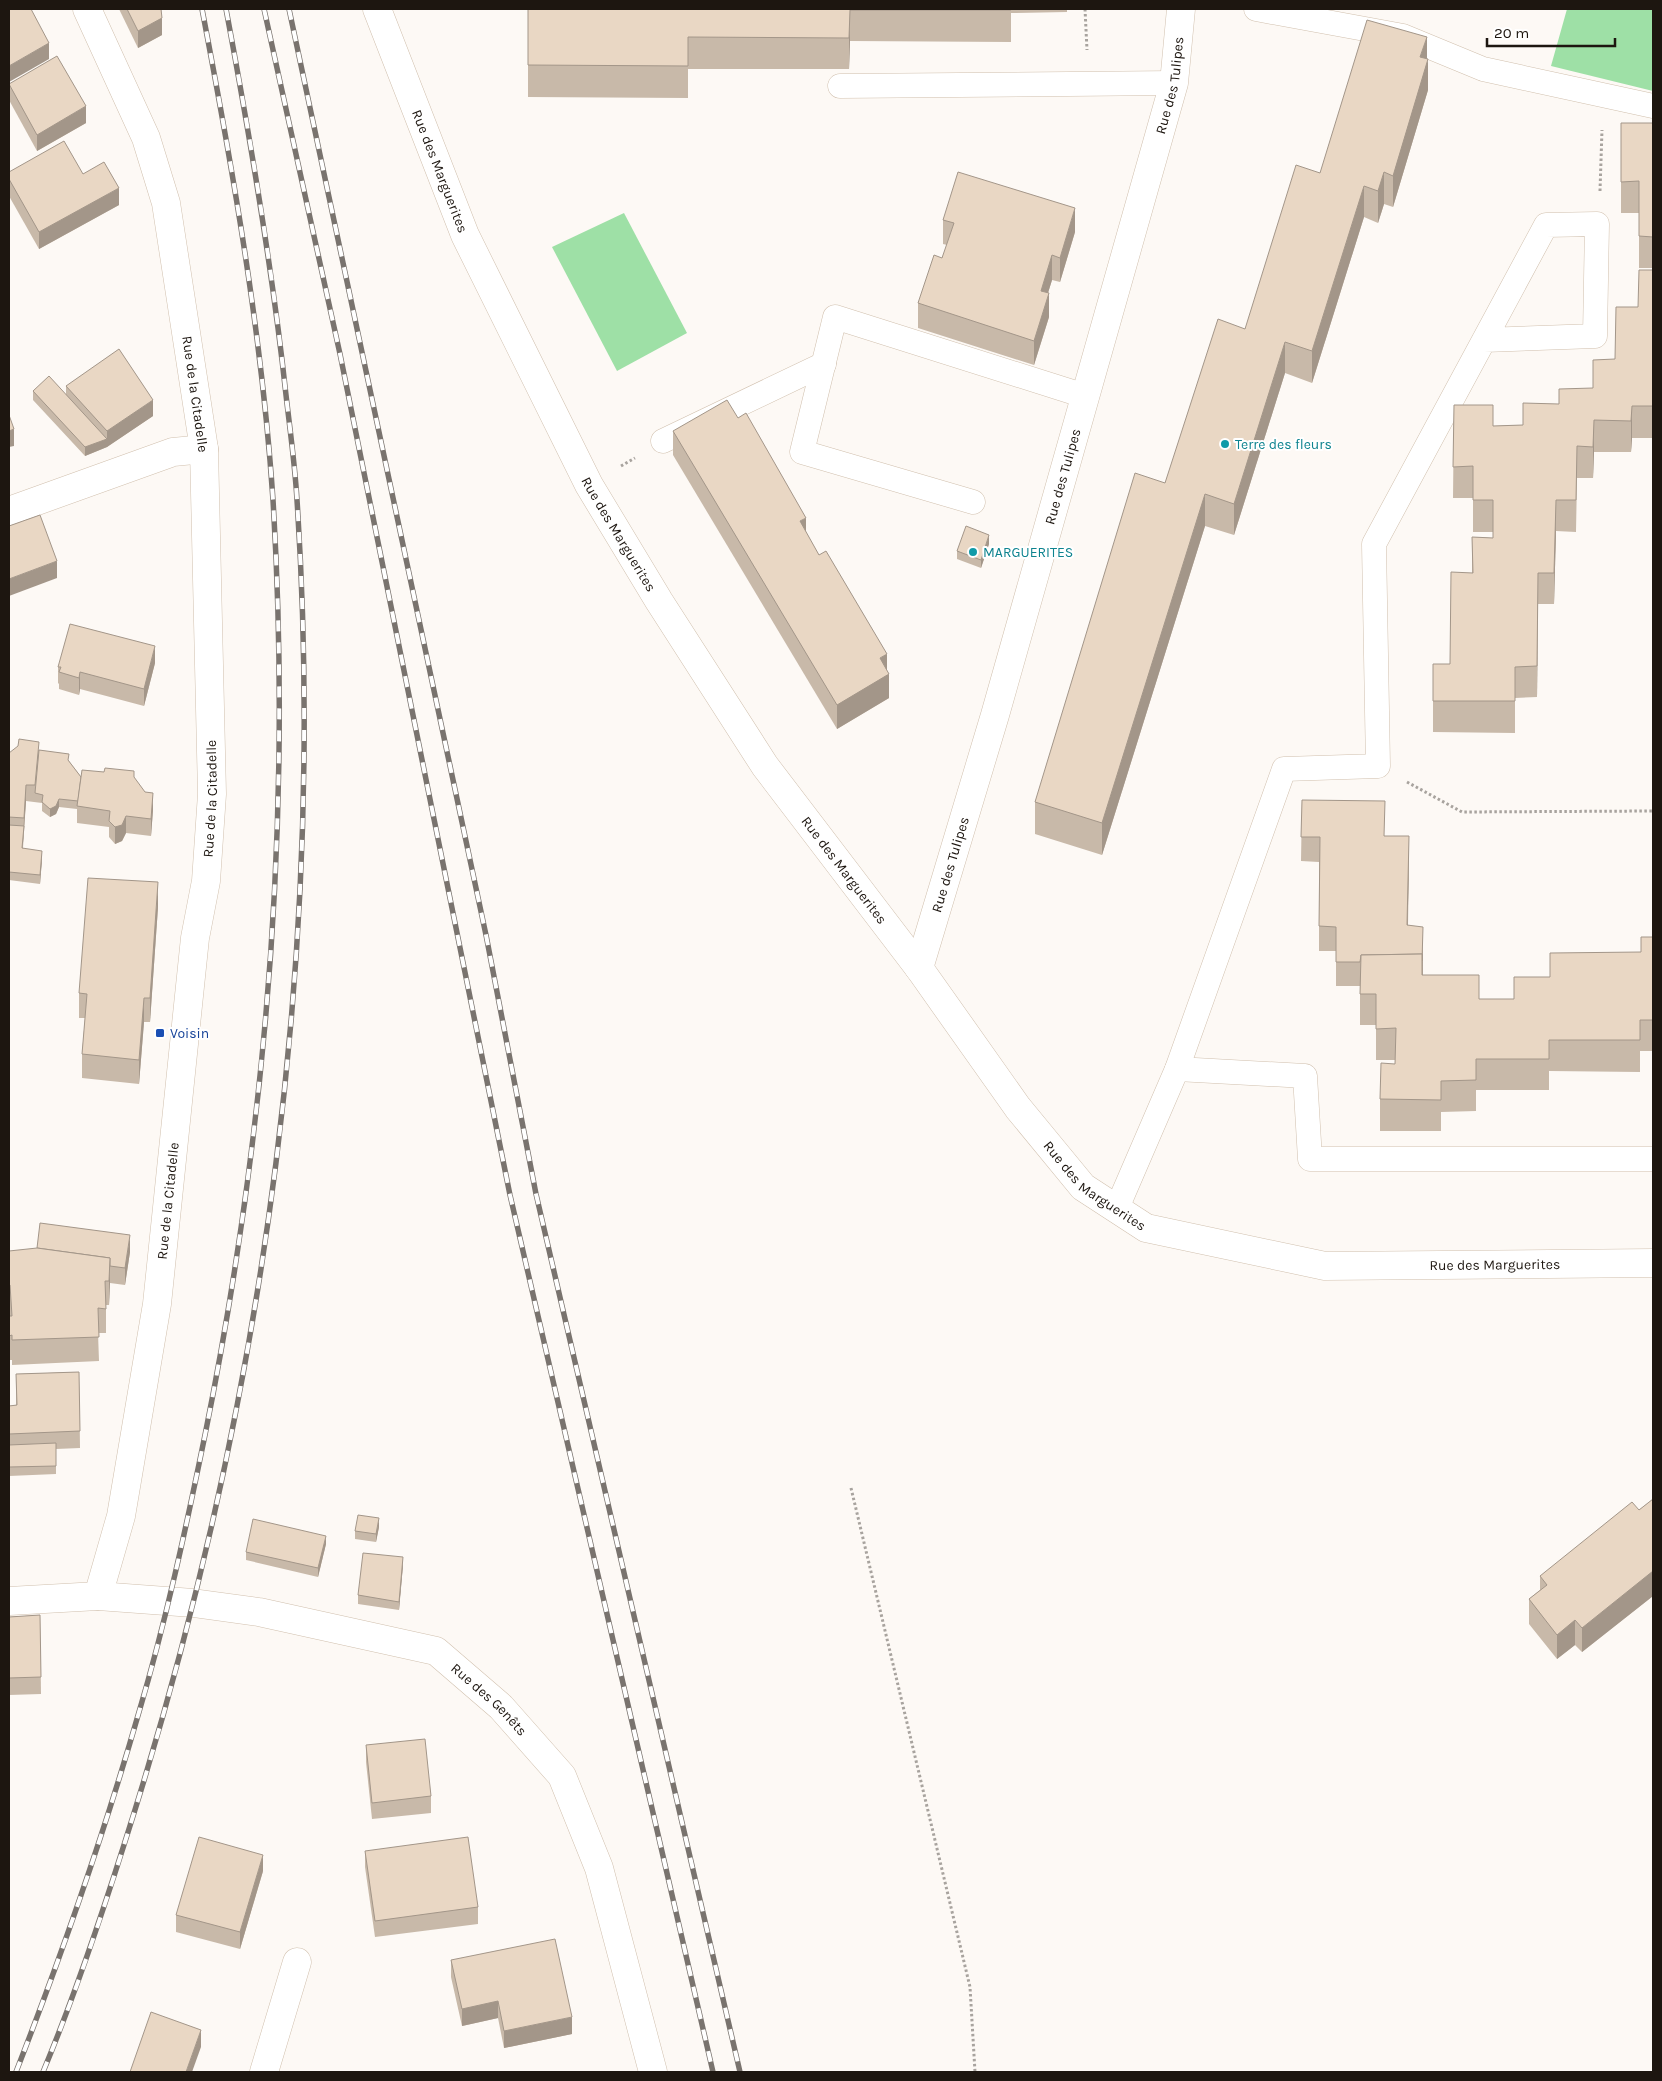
<svg xmlns="http://www.w3.org/2000/svg" width="1662" height="2081" viewBox="0 0 1662 2081" font-family="Karla,sans-serif">
  <rect width="100%" height="100%" fill="#fdf9f5"/>
  <g fill="#9ee0a6">
    <polygon points="1567,9 1653,9 1653,91 1551,66"/>
    <polygon points="624,213 687,333 617,371 552,247"/>
  </g>
  <g fill="none" stroke-linecap="round" stroke-linejoin="round">
    <defs>
      <g id="lane">
        <polyline points="1256,9 1403,36 1483,69 1653,106"/>
        <polyline points="840,86 1174,83"/>
        <polyline points="663,441 824,364"/>
        <polyline points="973,502 802,452 835,317 1085,396"/>
        <polyline points="1177,1069 1284,769 1378,766 1374,544 1546,225 1597,224 1595,336 1484,340"/>
        <polyline points="1117,1208 1177,1069 1305,1076 1310,1159 1653,1159"/>
      </g>
      <g id="street">
        <path id="s1" d="M377,9L465,235L589,485L659,601L765,766L919,968L1018,1108L1083,1187L1146,1228L1325,1266L1653,1263"/>
        <polyline points="9,511 173,452 204,449"/>
        <path id="s2" d="M919,968L995,715L1174,83L1181,9"/>
        <path id="s3" d="M98,1596L193,1603L259,1612L436,1651L501,1707L562,1776L599,1868L653,2072"/>
        <polyline points="264,2072 297,1962"/>
      </g>
      <g id="secondary">
        <path id="s4" d="M9,1601L98,1596L121,1516L157,1304L195,938L206,881L212,794L204,449L166,203L146,138L87,9"/>
      </g>
    </defs>
    <use href="#lane" stroke="#d1c0ae" stroke-width="25"/>
    <use href="#street" stroke="#d1c0ae" stroke-width="29"/>
    <use href="#secondary" stroke="#d1c0ae" stroke-width="29"/>
    <g stroke="#a8a39e" stroke-width="3" stroke-dasharray="2.5 2.5" stroke-linecap="butt">
      <polyline points="1085,9 1087,50"/>
      <polyline points="1600,191 1602,130"/>
      <polyline points="621,466 635,458"/>
      <polyline points="1407,782 1462,812 1653,811"/>
      <polyline points="851,1488 970,1987 975,2072"/>
    </g>
    <use href="#lane" stroke="#fff" stroke-width="24"/>
    <use href="#street" stroke="#fff" stroke-width="28"/>
    <use href="#secondary" stroke="#fff" stroke-width="28"/>
    <defs>
      <g id="rail">
        <polyline points="264,9 340,354 510,1195 713,2072"/>
        <polyline points="289,9 486,935 536,1194 740,2072"/>
        <path d="M16,2072C62,1954 104,1834 139,1712C166,1621 186,1528 205,1435C267,1128 292,813 273,500C262,335 233,171 202,9"/>
        <path d="M43,2072C78,1988 107,1900 134,1813C266,1390 326,942 297,500C295,465 290,430 286,395C272,265 250,137 226,9"/>
      </g>
    </defs>
    <use href="#rail" stroke="#79736e" stroke-width="5.5"/>
    <use href="#rail" stroke="#fff" stroke-width="4" stroke-dasharray="11" stroke-linecap="butt"/>
  </g>
  <g fill="#c8b9a9">
    <polygon points="119,9 161,9 162,35 138,48"/>
    <polygon points="528,9 1067,9 1067,12 1011,13 1011,42 850,41 849,69 688,69 688,98 528,97"/>
    <polygon points="1427,59 1428,90 1393,207 1384,204 1378,223 1364,217 1312,383 1285,373 1234,535 1205,526 1102,855 1035,834 1035,802 1165,483 1245,329"/>
    <polygon points="9,84 86,123 37,151 9,100"/>
    <polygon points="1621,123 1653,123 1653,268 1639,268 1639,213 1621,213"/>
    <polygon points="9,172 83,174 119,205 39,249 9,196"/>
    <polygon points="943,220 1075,232 1060,282 1052,280 1048,293 1049,317 1034,365 918,328 918,303 942,258 947,245 943,244"/>
    <polygon points="1653,270 1653,438 1632,438 1631,452 1594,452 1593,478 1577,478 1576,532 1556,531 1554,604 1538,604 1537,697 1515,698 1515,733 1433,732 1433,664 1450,664 1472,573 1472,537 1493,538 1493,532 1473,532 1473,498 1453,498 1454,405 1493,426 1523,425 1559,404 1593,388 1615,359 1638,307"/>
    <polygon points="66,386 153,416 107,447 85,456 33,400 33,391 66,394"/>
    <polygon points="673,431 806,533 887,671 889,698 837,729 673,455"/>
    <polygon points="989,544 981,568 957,559 957,551"/>
    <polygon points="155,663 144,706 80,689 79,695 59,689 59,684 58,683 58,667"/>
    <polygon points="39,750 69,761 81,777 134,778 153,810 151,836 126,833 122,841 115,844 109,837 109,827 77,823 77,809 59,807 56,814 50,817 42,811 42,803 26,801 23,848 42,859 40,884 9,880 9,753"/>
    <polygon points="1302,800 1385,836 1409,861 1408,925 1423,951 1423,975 1479,999 1514,999 1550,977 1641,952 1653,937 1653,1051 1640,1051 1640,1072 1549,1071 1549,1090 1476,1090 1476,1111 1441,1112 1441,1131 1380,1131 1380,1099 1395,1064 1395,1060 1376,1060 1376,1025 1360,1025 1360,986 1336,986 1336,951 1319,951 1319,862 1301,861"/>
    <polygon points="158,907 150,1022 144,1022 139,1084 82,1078 82,1054 85,1018 79,1018 79,993"/>
    <polygon points="9,1251 130,1252 125,1285 110,1283 109,1305 106,1305 106,1333 98,1333 99,1361 12,1365 12,1360 9,1360 9,1316 10,1316 10,1310 9,1310"/>
    <polygon points="79,1372 80,1448 56,1449 56,1474 9,1476 9,1406 16,1405 16,1374"/>
    <polygon points="1653,1499 1653,1596 1582,1652 1575,1645 1557,1659 1529,1624 1529,1599 1540,1590 1540,1576 1639,1510"/>
    <polygon points="379,1527 376,1542 355,1539 355,1531"/>
    <polygon points="326,1544 318,1577 246,1560 246,1552"/>
    <polygon points="403,1565 399,1610 358,1604 358,1595"/>
    <polygon points="40,1615 41,1694 9,1695 9,1617"/>
    <polygon points="366,1745 431,1796 431,1813 372,1819 366,1762"/>
    <polygon points="365,1851 478,1907 478,1924 375,1937 365,1867"/>
    <polygon points="263,1871 240,1949 176,1932 176,1915"/>
    <polygon points="451,1960 572,2034 504,2048 498,2018 462,2026 451,1977"/>
  </g>
  <g fill="#a39689">
    <polygon points="850,10 850,41 849,69 849,38"/>
    <polygon points="162,18 162,35 138,48 138,31"/>
    <polygon points="1427,37 1427,63 1428,59 1428,90 1393,207 1393,176 1420,57"/>
    <polygon points="49,43 49,59 9,82 9,66"/>
    <polygon points="86,106 86,123 37,151 37,135"/>
    <polygon points="1384,172 1384,204 1378,223 1378,191"/>
    <polygon points="1364,186 1364,217 1312,383 1312,351"/>
    <polygon points="119,188 119,205 39,249 39,232"/>
    <polygon points="1075,208 1075,232 1060,282 1060,258"/>
    <polygon points="1052,255 1052,280 1041,315 1041,291"/>
    <polygon points="1049,293 1049,317 1034,365 1034,341"/>
    <polygon points="1285,342 1285,373 1234,535 1234,504"/>
    <polygon points="153,400 153,416 107,447 85,456 85,447 107,439 107,431"/>
    <polygon points="1632,406 1632,438 1631,452 1631,421"/>
    <polygon points="1594,420 1594,452 1593,478 1593,447"/>
    <polygon points="14,429 14,446 9,447 9,431"/>
    <polygon points="1205,494 1205,526 1102,855 1102,823"/>
    <polygon points="1556,500 1556,531 1554,604 1554,573"/>
    <polygon points="806,518 806,542 800,521"/>
    <polygon points="989,535 989,544 981,568 981,560"/>
    <polygon points="57,561 57,578 9,596 9,579"/>
    <polygon points="1538,573 1538,604 1537,697 1537,666"/>
    <polygon points="155,646 155,663 144,706 144,689"/>
    <polygon points="887,654 887,675 889,674 889,698 837,729 837,705 880,658"/>
    <polygon points="80,672 80,689 79,695 79,678"/>
    <polygon points="26,785 26,801 22,857 24,818"/>
    <polygon points="153,793 153,810 151,836 151,819"/>
    <polygon points="59,799 59,807 56,814 50,817 50,809"/>
    <polygon points="126,816 126,833 122,841 115,844 115,827"/>
    <polygon points="1409,836 1409,861 1407,950 1407,925"/>
    <polygon points="42,851 42,859 40,884 40,875"/>
    <polygon points="158,882 158,907 150,1022 150,998"/>
    <polygon points="1423,927 1423,951 1422,1007 1422,975"/>
    <polygon points="144,998 144,1022 139,1084 139,1060"/>
    <polygon points="130,1235 130,1252 125,1285 125,1268"/>
    <polygon points="110,1258 110,1282 109,1305 109,1281"/>
    <polygon points="379,1518 379,1527 376,1542 376,1534"/>
    <polygon points="326,1536 326,1544 318,1577 318,1568"/>
    <polygon points="403,1557 403,1565 399,1610 399,1602"/>
    <polygon points="1653,1571 1653,1596 1582,1652 1582,1628"/>
    <polygon points="1575,1620 1575,1645 1557,1659 1557,1635"/>
    <polygon points="263,1855 263,1871 240,1949 240,1932"/>
    <polygon points="498,2001 498,2018 462,2026 462,2009"/>
    <polygon points="572,2017 572,2034 504,2048 504,2031"/>
    <polygon points="201,2030 201,2047 192,2072 186,2072"/>
  </g>
  <g fill="#e9d7c4" stroke="#a39689">
    <polygon points="9,9 31,9 49,43 9,66"/>
    <polygon points="127,9 161,9 162,18 138,31"/>
    <polygon points="528,9 1011,9 1011,10 850,10 849,38 688,37 688,66 528,65"/>
    <polygon points="1367,20 1427,37 1420,57 1428,59 1393,176 1384,172 1378,191 1364,186 1312,351 1285,342 1234,504 1205,494 1102,823 1035,802 1135,473 1165,483 1218,319 1245,329 1296,165 1320,173"/>
    <polygon points="57,56 86,106 37,135 9,84"/>
    <polygon points="1621,123 1653,123 1653,237 1639,236 1639,181 1621,182"/>
    <polygon points="64,141 83,174 104,162 119,188 39,232 9,179 9,172"/>
    <polygon points="958,172 1075,208 1060,258 1052,255 1041,291 1049,293 1034,341 918,303 934,255 942,258 954,223 943,220"/>
    <polygon points="1639,270 1653,270 1653,406 1632,406 1631,421 1594,420 1593,447 1577,446 1576,500 1556,500 1554,573 1538,573 1537,666 1515,667 1515,701 1433,701 1433,664 1450,664 1451,572 1473,573 1472,537 1493,538 1493,500 1473,500 1473,466 1453,467 1454,405 1493,405 1493,426 1523,425 1523,403 1559,404 1559,389 1593,388 1593,360 1615,359 1616,307 1638,307"/>
    <polygon points="119,349 153,400 107,431 66,386"/>
    <polygon points="49,376 107,439 85,447 33,391"/>
    <polygon points="727,400 738,418 746,413 806,518 800,521 819,555 826,551 887,654 880,658 889,674 837,705 673,431"/>
    <polygon points="9,415 14,429 9,431"/>
    <polygon points="40,515 57,561 9,579 9,526"/>
    <polygon points="966,526 989,535 981,560 957,551"/>
    <polygon points="70,624 155,646 144,689 80,672 79,678 59,672 61,667 58,667"/>
    <polygon points="19,739 39,742 35,785 26,785 24,818 9,817 9,753 18,746"/>
    <polygon points="39,750 69,754 68,760 81,777 78,801 59,799 56,806 50,809 42,802 43,795 35,793"/>
    <polygon points="105,768 134,771 134,777 145,792 153,793 151,819 126,816 122,825 115,827 109,821 110,811 77,806 82,770 104,772"/>
    <polygon points="1302,800 1385,801 1384,836 1409,836 1407,925 1423,927 1422,961 1422,954 1361,955 1360,962 1336,962 1336,927 1319,926 1320,837 1301,837"/>
    <polygon points="9,825 24,826 22,848 42,851 40,875 9,872"/>
    <polygon points="88,878 158,882 150,998 144,998 139,1060 82,1054 87,994 79,993"/>
    <polygon points="1641,937 1653,937 1653,1020 1640,1020 1640,1040 1549,1040 1549,1059 1476,1059 1476,1080 1441,1081 1441,1100 1380,1099 1381,1063 1395,1064 1396,1028 1376,1029 1376,994 1360,994 1361,955 1422,954 1422,975 1479,975 1479,999 1514,999 1514,977 1550,977 1550,953 1641,952"/>
    <polygon points="40,1223 130,1235 125,1268 110,1266 110,1258 37,1248"/>
    <polygon points="37,1248 110,1258 109,1281 105,1281 106,1309 98,1308 99,1337 12,1340 12,1335 9,1336 9,1316 12,1316 10,1285 9,1285 9,1251"/>
    <polygon points="79,1372 80,1431 9,1434 9,1406 17,1405 16,1374"/>
    <polygon points="56,1443 56,1466 9,1467 9,1445"/>
    <polygon points="1653,1499 1653,1571 1582,1628 1575,1620 1557,1635 1529,1599 1547,1585 1540,1576 1632,1502 1639,1510"/>
    <polygon points="358,1515 379,1518 376,1534 355,1531"/>
    <polygon points="253,1519 326,1536 318,1568 246,1552"/>
    <polygon points="363,1553 403,1557 399,1602 358,1595"/>
    <polygon points="40,1615 41,1677 9,1678 9,1617"/>
    <polygon points="425,1739 431,1796 372,1803 366,1745"/>
    <polygon points="199,1837 263,1855 240,1932 176,1915"/>
    <polygon points="468,1837 478,1907 375,1921 365,1851"/>
    <polygon points="555,1939 572,2017 504,2031 498,2001 462,2009 451,1960"/>
    <polygon points="151,2012 201,2030 186,2072 130,2072"/>
  </g>
  <g fill="#0f9aa8" stroke="#fff" stroke-width="2">
    <circle cx="1225" cy="444" r="5"/>
    <circle cx="973" cy="552" r="5"/>
  </g>
  <rect fill="#1a4fb4" stroke="#fff" stroke-width="2" x="155" y="1028" width="10" height="10" rx="2.5"/>
  <g text-anchor="middle" dominant-baseline="central" stroke-width="4" stroke-linejoin="round" paint-order="stroke">
    <g font-size="14" fill="#1d1610" stroke="#fff">
      <text stroke="none"><textPath href="#s2" startOffset="918">Rue des Tulipes</textPath></text>
      <text stroke="none"><textPath href="#s1" startOffset="174">Rue des Marguerites</textPath></text>
      <text transform="translate(195 394) rotate(82)">Rue de la Citadelle</text>
      <text stroke="none"><textPath href="#s2" startOffset="512">Rue des Tulipes</textPath></text>
      <text stroke="none"><textPath href="#s1" startOffset="579">Rue des Marguerites</textPath></text>
      <text stroke="none"><textPath href="#s4" startOffset="896">Rue de la Citadelle</textPath></text>
      <text stroke="none"><textPath href="#s2" startOffset="108">Rue des Tulipes</textPath></text>
      <text stroke="none"><textPath href="#s1" startOffset="984">Rue des Marguerites</textPath></text>
      <text stroke="none"><textPath href="#s1" startOffset="1389">Rue des Marguerites</textPath></text>
      <text stroke="none"><textPath href="#s4" startOffset="491">Rue de la Citadelle</textPath></text>
      <text stroke="none"><textPath href="#s1" startOffset="1809">Rue des Marguerites</textPath></text>
      <text stroke="none"><textPath href="#s3" startOffset="415">Rue des Genêts</textPath></text>
    </g>
    <g font-size="14" fill="#0d838f" stroke="#fff" text-anchor="start">
      <text x="1235" y="444">Terre des fleurs</text>
      <text x="983" y="552">MARGUERITES</text>
    </g>
    <g font-size="14" fill="#164399" stroke="#fff" text-anchor="start">
      <text x="170" y="1033">Voisin</text>
    </g>
  </g>
  <rect width="1662" height="2081" fill="none" stroke="#1d1610" stroke-width="20"/>
  <path d="M1487 38v8h128v-8" fill="none" stroke="#1d1610" stroke-width="2.5"/>
  <text x="1494" y="38" font-size="15" fill="#1d1610" stroke="#ffffff" stroke-width="4" paint-order="stroke">20 m</text>
</svg>
